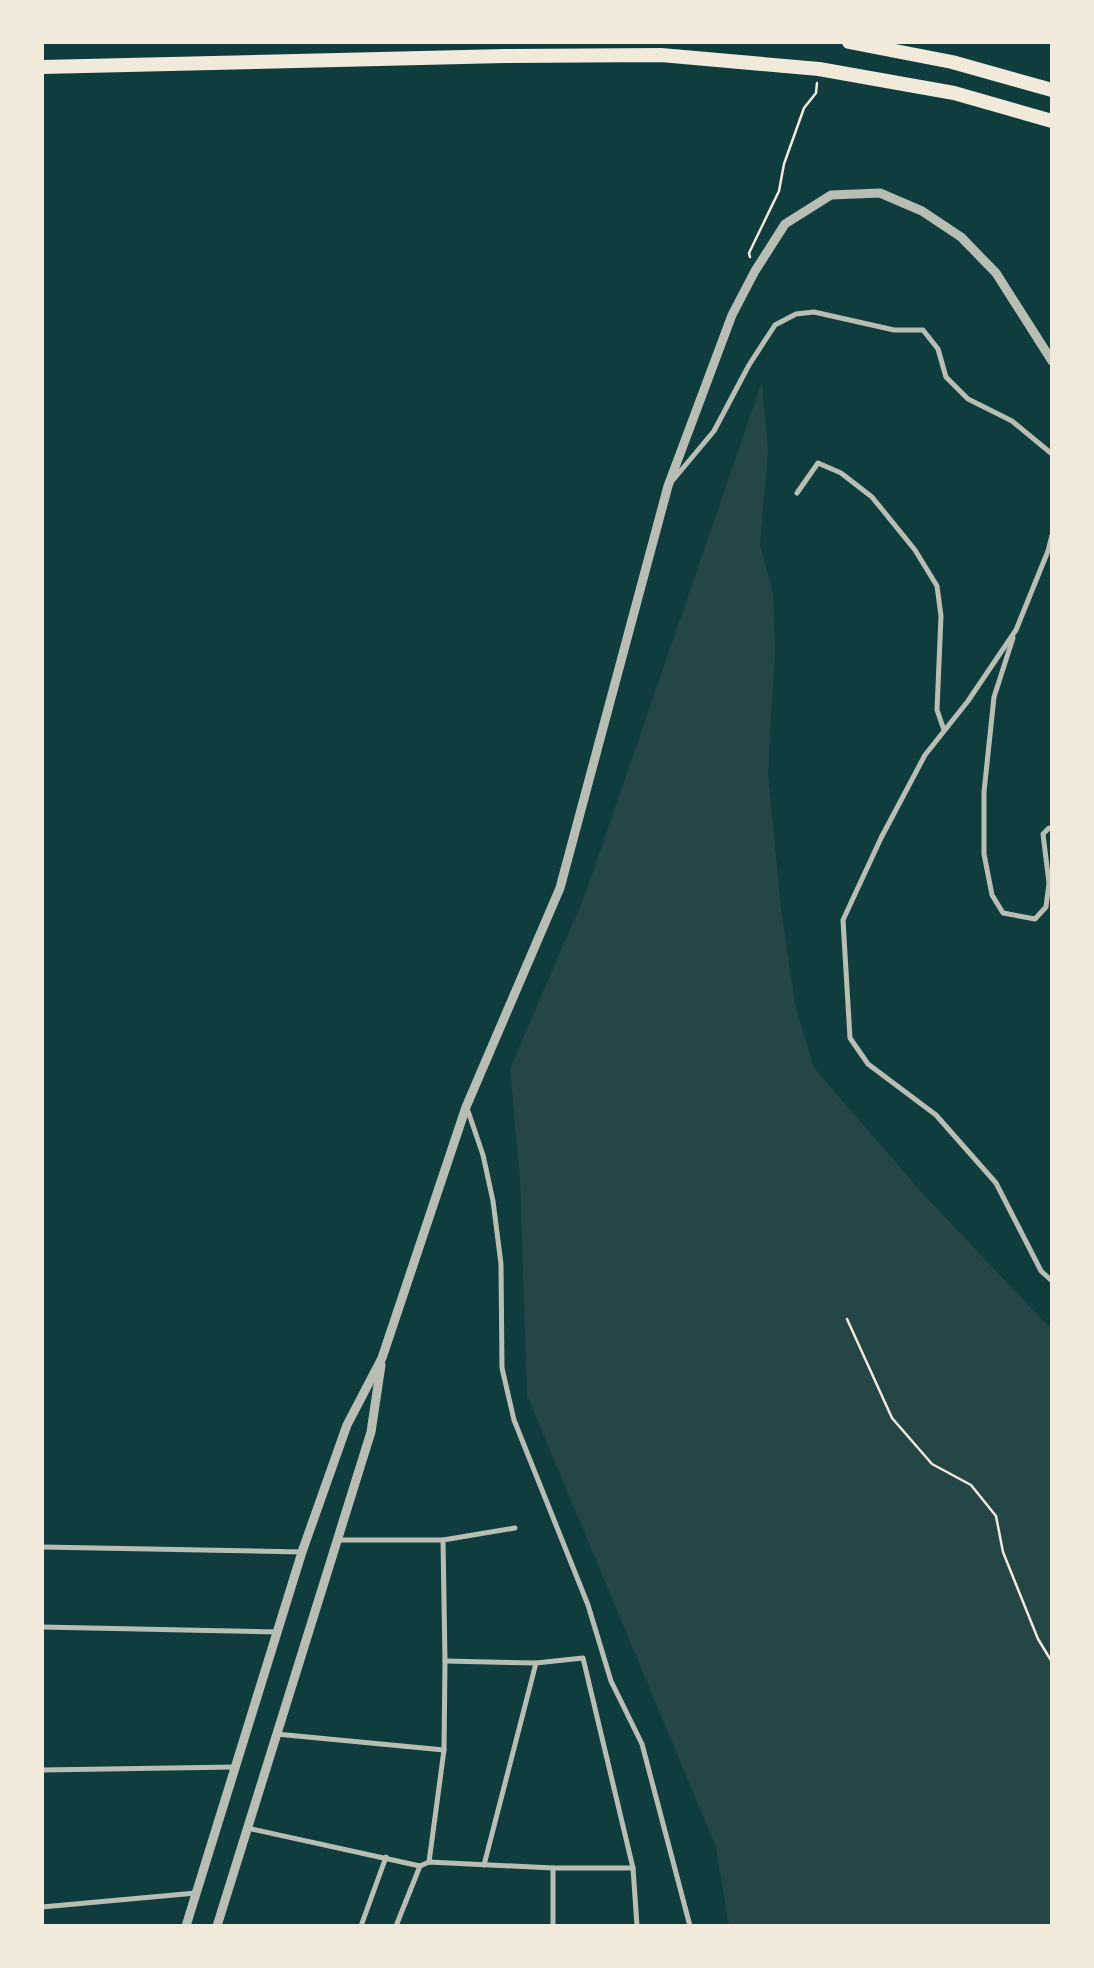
<svg xmlns="http://www.w3.org/2000/svg" width="1094" height="1968" viewBox="0 0 1094 1968" font-family="Jost,sans-serif">
  <rect width="100%" height="100%" fill="#0f3d3e"/>
  <polygon fill="#244646" points="762,382 768,452 760,545 773,593 775,652 768,774 781,909 795,1005 814,1068 924,1195 1051,1329 1051,1925 729,1925 716,1847 527,1395 520,1179 510,1068 585,895"/>
  <g fill="none" stroke-linecap="round" stroke-linejoin="round">
    <g stroke="#f1e9da" stroke-width="2.5">
      <polyline points="750,257 749,253 779,191 784,164 804,108 816,93 817,83"/>
      <polyline points="847,1319 892,1418 932,1464 971,1485 996,1516 1003,1552 1038,1639 1052,1662"/>
    </g>
    <g stroke="#b8beb3" stroke-width="5">
      <polyline points="673,480 714,431 749,365 775,325 796,314 814,312 894,330 923,330 938,349 946,377 968,399 1012,421 1052,454"/>
      <polyline points="797,493 818,463 841,473 872,497 915,550 937,586 941,616 937,710 944,730"/>
      <polyline points="1052,535 1048,551 1016,630 968,701 925,755 881,838 843,920 850,1038 868,1064 936,1115 996,1183 1041,1271 1052,1281"/>
      <polyline points="1013,638 994,697 984,792 984,854 992,895 1003,913 1035,919 1046,907 1049,883 1043,834 1049,828 1052,829"/>
      <polyline points="467,1108 483,1155 493,1201 501,1264 502,1368 514,1420 588,1605 611,1681 642,1744 690,1926"/>
      <polyline points="337,1540 443,1540 515,1528"/>
      <polyline points="42,1547 302,1552"/>
      <polyline points="42,1627 278,1632"/>
      <polyline points="445,1661 536,1663 583,1658 633,1868 637,1926"/>
      <polyline points="276,1734 444,1750"/>
      <polyline points="42,1770 234,1767"/>
      <polyline points="247,1828 420,1866 429,1862 553,1868 633,1868"/>
      <polyline points="429,1862 444,1750 445,1661 443,1540"/>
      <polyline points="484,1865 536,1663"/>
      <polyline points="553,1868 553,1926"/>
      <polyline points="42,1907 196,1893"/>
      <polyline points="361,1926 386,1857"/>
      <polyline points="396,1926 420,1866"/>
    </g>
    <g stroke="#b8beb3" stroke-width="9">
      <polyline points="186,1926 302,1552 347,1425 382,1358 466,1107 560,888 668,486 732,315 755,271 785,224 831,195 880,193 922,211 961,237 996,273 1052,361"/>
      <polyline points="217,1926 371,1432 381,1365"/>
    </g>
    <g stroke="#f1e9da" stroke-width="14">
      <polyline points="849,42 952,62 1052,90"/>
      <polyline points="42,67 505,56 661,55 819,69 954,93 1052,121"/>
    </g>
  </g>
  <rect width="1094" height="1968" fill="none" stroke="#f1e9da" stroke-width="88"/>
</svg>
